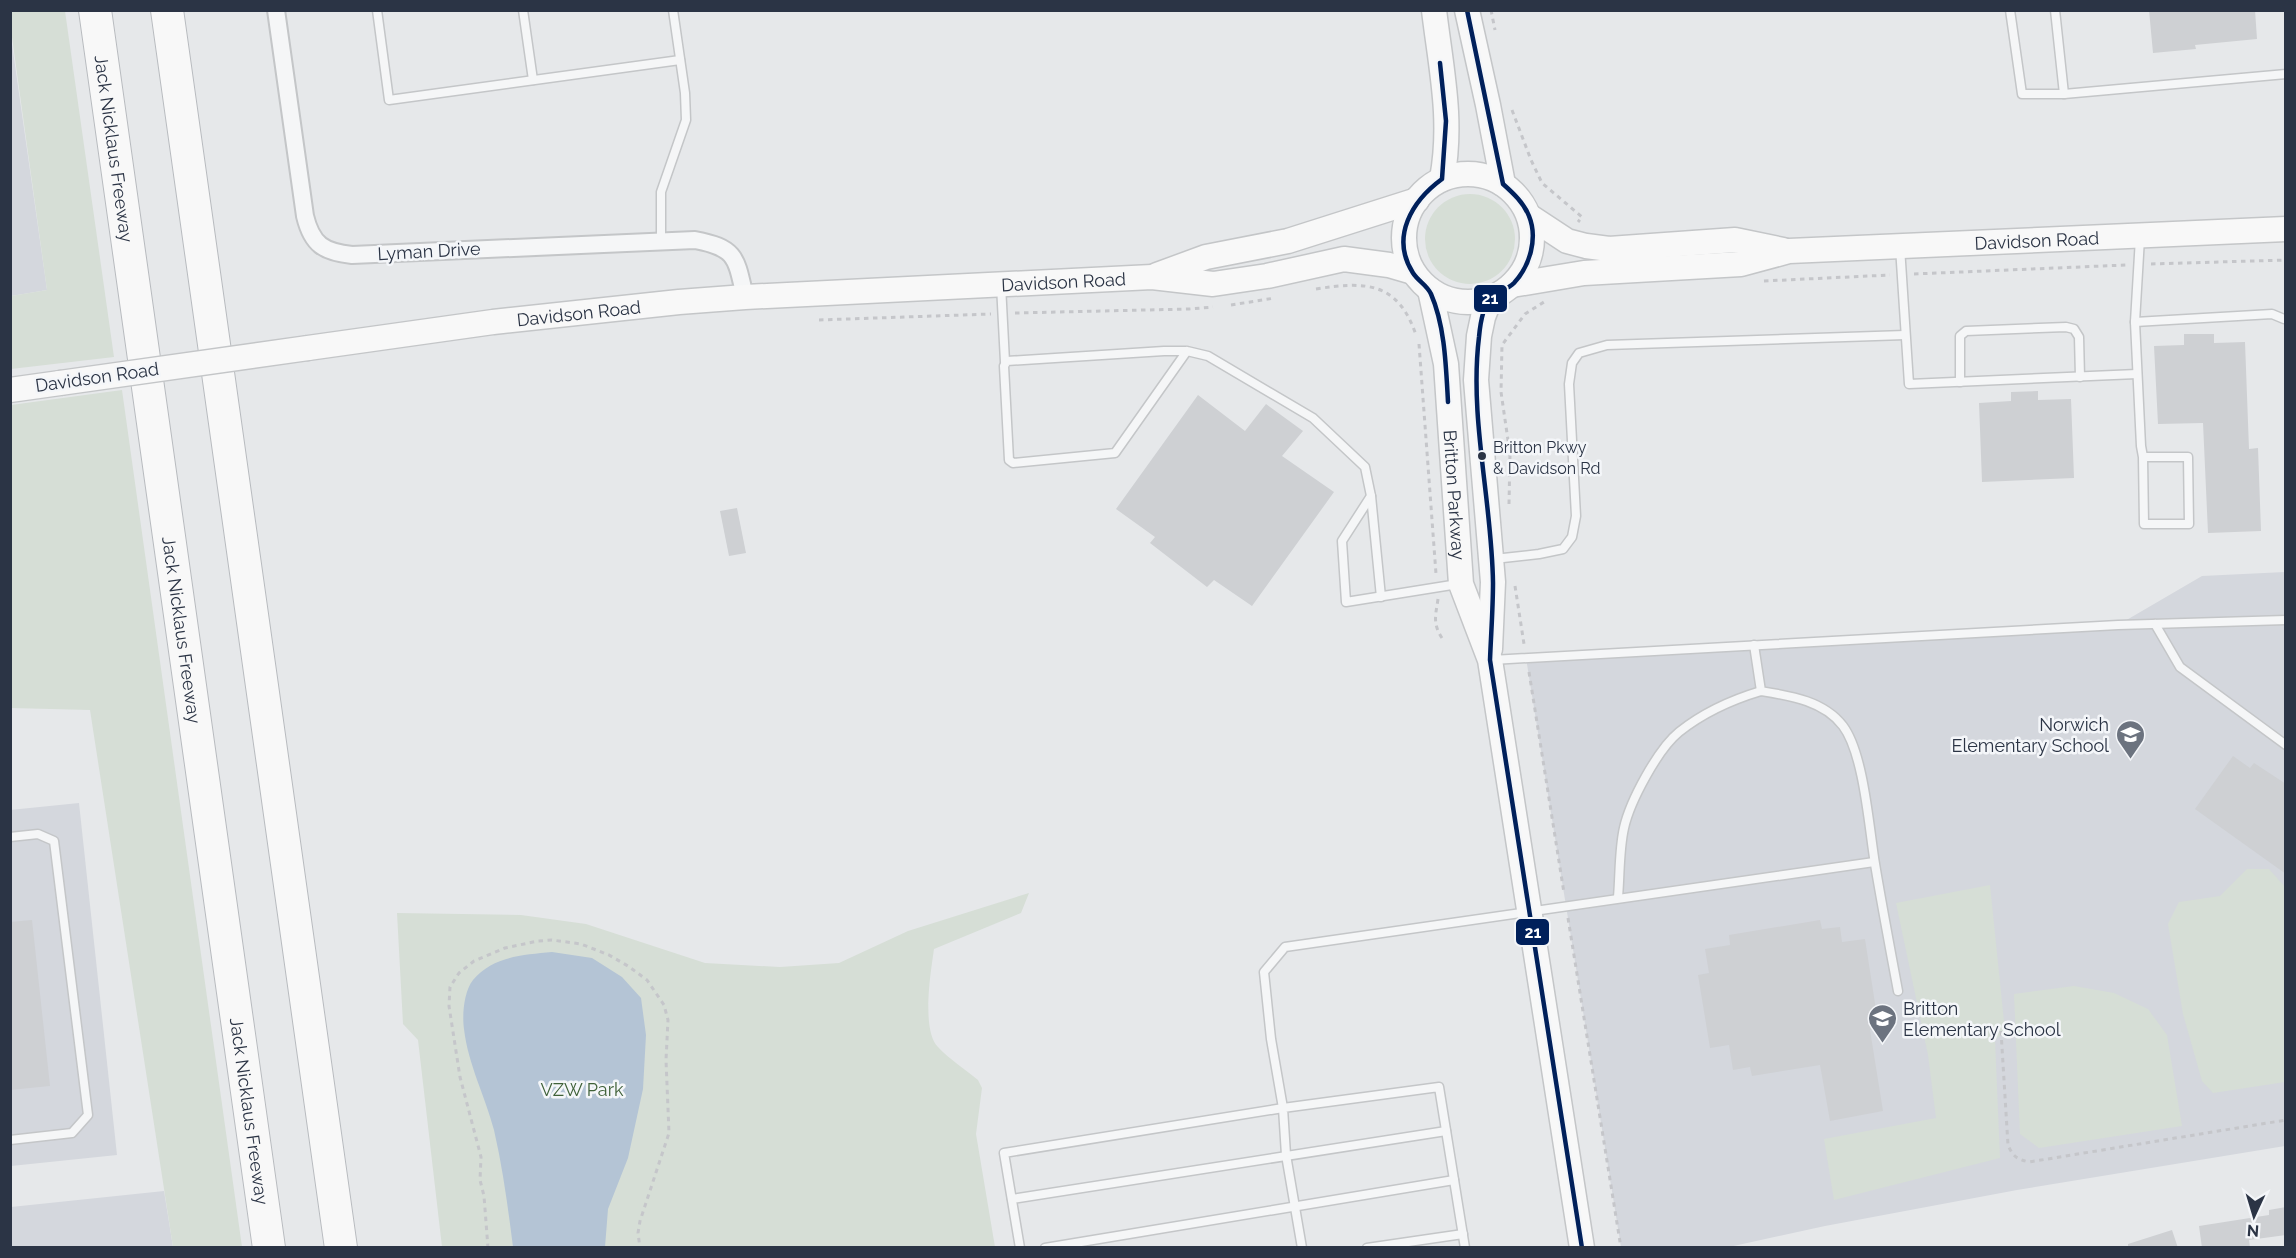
<svg xmlns="http://www.w3.org/2000/svg" width="2296" height="1258" viewBox="0 0 2296 1258" font-family="Raleway,sans-serif">
  <rect width="100%" height="100%" fill="#e6e8ea"/>
  <g fill="#d4d7dd">
    <polygon points="10,30 47,290 11,296 10,296"/>
    <polygon points="2285,572 2285,1146 2017,1190 1825,1226 1729,1247 1621,1247 1526,658 2118,625 2202,576"/>
    <polygon points="79,803 117,1155 11,1166 10,810"/>
    <polygon points="164,1191 173,1247 11,1247 11,1207"/>
  </g>
  <g fill="#d6ded6">
    <polygon points="11,10 65,11 114,357 11,369 11,296 47,290 11,30"/>
    <circle cx="1470" cy="239" r="45"/>
    <polygon points="122,390 242,1247 173,1247 90,710 11,708 11,405"/>
    <polygon points="2247,869 2269,869 2285,887 2285,1082 2213,1093 2202,1081 2183,1014 2168,924 2179,902 2220,896"/>
    <polygon points="1990,885 2005,1031 1995,1040 2000,1158 1834,1200 1824,1139 1936,1118 1928,1055 1896,903"/>
    <path d="M1029,893L1021,913L934,949C931,971 921,1030 938,1047C949,1059 965,1069 978,1080L982,1088L976,1134L995,1247H442L418,1040L403,1024L397,913L521,915L586,924L705,963L780,967L839,963L908,931Z"/>
    <polygon points="2074,986 2114,993 2148,1009 2167,1035 2182,1126 2039,1148 2020,1134 2014,994"/>
  </g>
  <path fill="#b4c4d5" d="M552,952L592,958L622,977L641,998L646,1035L643,1089L628,1158L608,1209L605,1247H513C508,1208 503,1169 494,1130C485,1096 468,1064 464,1029C462,1015 464,991 473,980C493,956 523,955 552,952Z"/>
  <g fill="#ced0d3">
    <polygon points="2149,10 2255,10 2257,39 2195,45 2196,49 2153,53"/>
    <polygon points="2184,334 2214,334 2214,343 2245,342 2249,449 2258,448 2261,531 2208,533 2203,423 2158,424 2154,346 2184,345"/>
    <polygon points="2038,391 2038,400 2071,399 2074,478 1982,482 1979,403 2011,401 2011,392"/>
    <polygon points="1198,395 1245,431 1266,404 1303,431 1282,456 1334,492 1252,606 1214,580 1207,587 1150,543 1155,537 1116,509"/>
    <polygon points="737,508 746,553 729,556 720,511"/>
    <polygon points="2233,756 2250,768 2254,763 2286,784 2286,874 2195,809"/>
    <polygon points="32,920 50,1086 10,1090 10,922"/>
    <polygon points="1820,920 1822,929 1840,927 1842,942 1865,939 1879,1029 1870,1030 1883,1111 1830,1121 1820,1065 1752,1076 1750,1067 1733,1070 1729,1045 1710,1048 1698,975 1709,973 1705,949 1730,945 1729,935"/>
    <polygon points="2286,1207 2286,1235 2249,1240 2250,1248 2202,1248 2199,1226 2269,1215 2269,1210"/>
    <polygon points="2172,1230 2178,1248 2128,1248 2128,1244"/>
  </g>
  <g fill="none" stroke-linecap="round" stroke-linejoin="round">
    <defs>
      <g id="lane">
        <polyline points="377,10 389,100 680,60"/>
        <polyline points="523,10 533,80"/>
        <polyline points="2010,10 2022,94 2064,94 2055,10"/>
        <polyline points="2064,94 2286,74"/>
        <polyline points="2140,238 2135,322 2141,446 2143,457 2188,457 2189,524 2144,524 2143,457"/>
        <polyline points="661,241 661,192 686,120 685,93 673,10"/>
        <polyline points="1900,247 1909,384 2137,374"/>
        <polyline points="1001,285 1005,362"/>
        <polyline points="2135,322 2272,314 2284,319"/>
        <polyline points="1187,351 1115,453 1013,463 1009,460 1004,366 1007,361 1164,351 1187,351 1208,356 1313,418 1365,467 1371,496 1342,541 1346,602 1458,584"/>
        <polyline points="1960,382 1960,336 1966,331 2066,327 2074,329 2079,337 2080,377"/>
        <polyline points="1371,496 1381,597"/>
        <polyline points="1494,559 1539,554 1563,549 1572,537 1576,516 1569,384 1572,363 1579,353 1607,345 1905,335"/>
        <polyline points="2155,624 2180,667 2286,745"/>
        <path d="M1754,645L1761,691C1791,696 1824,701 1843,726C1864,754 1869,828 1875,864C1882,906 1890,948 1898,991"/>
        <polyline points="1492,660 2118,625 2286,620"/>
        <polyline points="10,837 38,834 54,841 88,1115 72,1133 10,1140"/>
        <path d="M1618,897C1620,875 1619,850 1624,828C1630,801 1658,749 1679,732C1704,712 1731,700 1761,691"/>
        <polyline points="1012,1199 1446,1131"/>
        <path d="M1020,1248L1004,1153L1283,1108L1271,1039L1264,972L1285,947C1482,920 1678,889 1874,862"/>
        <polyline points="1045,1248 1454,1180"/>
        <polyline points="1302,1248 1286,1155 1283,1108 1439,1087 1465,1248"/>
        <polyline points="1367,1248 1463,1234"/>
      </g>
      <path id="street" d="M276,10L305,216C312,245 324,252 352,255L695,240C737,248 736,258 745,297"/>
      <g id="secondary">
        <path d="M1434,10C1441,69 1453,120 1442,179"/>
        <polyline points="1467,10 1488,105 1503,184"/>
        <circle cx="1468" cy="238" r="64"/>
        <polyline points="1529,216 1567,241 1586,246 1609,249 1735,240 1783,250"/>
        <polyline points="1157,275 1206,257 1288,241 1417,200"/>
        <path id="s1" d="M1512,285L1584,273L1741,264L1789,251L2286,229"/>
        <path id="s2" d="M1430,290L1446,364L1461,584L1490,660L1582,1248"/>
        <path id="s3" d="M308,348L493,322L679,302L745,297L1152,277L1213,284L1267,276L1344,259L1389,265L1413,272"/>
        <polyline points="10,390 60,383"/>
        <polyline points="1490,649 1493,582 1476,380 1479,336 1483,317 1490,299"/>
      </g>
      <g id="highway">
        <path id="s4" d="M95,10L269,1248"/>
        <polyline points="167,10 341,1248"/>
      </g>
    </defs>
    <use href="#lane" stroke="#c4c6c8" stroke-width="11"/>
    <use href="#street" stroke="#c4c6c8" stroke-width="20"/>
    <use href="#secondary" stroke="#c4c6c8" stroke-width="27"/>
    <use href="#highway" stroke="#b8bbbf" stroke-width="34"/>
    <g stroke="#c5c6ca" stroke-width="3" stroke-dasharray="4.5 4.5" stroke-linecap="butt">
      <polyline points="1491,10 1495,30"/>
      <polyline points="1512,110 1531,160 1542,183 1582,217 1578,222"/>
      <polyline points="2151,264 2286,260"/>
      <polyline points="1914,274 2126,265"/>
      <polyline points="1764,281 1890,275"/>
      <path d="M1316,289C1366,281 1398,282 1416,335"/>
      <polyline points="1231,305 1275,298"/>
      <polyline points="1015,313 1189,309 1213,307"/>
      <polyline points="819,320 991,314"/>
      <polyline points="1419,344 1436,574"/>
      <polyline points="1509,504 1510,454 1501,392 1502,345 1525,314 1544,302"/>
      <polyline points="1515,586 1524,644"/>
      <path d="M1438,599C1436,614 1432,623 1442,638"/>
      <polyline points="1529,672 1564,893"/>
      <polyline points="1568,918 1621,1248"/>
      <path d="M2001,1031L2008,1145C2013,1157 2017,1159 2029,1162L2286,1120"/>
      <polyline points="488,1248 484,1196 480,1180 481,1157 460,1077 449,1006 450,987 459,973 474,961 505,948 538,941 552,940 581,944 609,955 628,966 647,980 664,1005 668,1020 666,1060 669,1133 640,1221 638,1233 640,1248"/>
    </g>
    <use href="#lane" stroke="#f5f6f7" stroke-width="8"/>
    <use href="#street" stroke="#f5f6f7" stroke-width="16"/>
    <use href="#secondary" stroke="#f8f8f8" stroke-width="24"/>
    <use href="#highway" stroke="#f8f8f8" stroke-width="32"/>
    <defs>
      <polyline id="secondary-bridge" points="60,383 308,348"/>
    </defs>
    <use href="#secondary-bridge" stroke="#c4c6c8" stroke-width="27" stroke-linecap="butt"/>
    <use href="#secondary-bridge" stroke="#f8f8f8" stroke-width="24"/>
    <defs>
      <g id="bus-1">
        <path d="M1467,10L1503,184C1513,193 1524,203 1529,216C1538,238 1530,266 1514,283C1507,290 1497,292 1491,298C1483,306 1480,326 1479,337C1469,418 1492,501 1493,583C1493,608 1491,634 1490,660L1582,1248"/>
        <path d="M1440,63L1446,121L1442,179C1412,201 1390,237 1413,273C1418,281 1427,285 1431,294C1445,326 1446,367 1448,402"/>
      </g>
    </defs>
    <use href="#bus-1" stroke="#f4f6f9" stroke-width="9"/>
    <use href="#bus-1" stroke="#00205b" stroke-width="4.5"/>
  </g>
  <defs>
    <symbol id="school-pin" viewBox="-11 -11 22 30"><path d="M0 17L-7.5 6A9.5 9.5 0 1 1 7.5 6Z" fill="#6c737f" stroke="#f4f6f9"/><path d="M0-5L7-2L0 1L-7-2ZM-4 1L0 2.5L4 1V4Q0 6-4 4Z" fill="#fff"/></symbol>
  </defs>
  <g fill-rule="evenodd">
    <use href="#school-pin" x="2114" y="718" width="33" height="45"/>
    <use href="#school-pin" x="1866" y="1002" width="33" height="45"/>
  </g>
  <circle fill="#2b3445" stroke="#f4f6f9" stroke-width="2" cx="1482" cy="456" r="5"/>
  <g text-anchor="middle" dominant-baseline="central" stroke-width="5" stroke-linejoin="round" paint-order="stroke">
    <g font-size="16" fill="#2b3445" stroke="#f4f6f9" text-anchor="start">
      <text x="1493" y="447">Britton Pkwy<tspan x="1493" dy="21">&amp; Davidson Rd</tspan></text>
    </g>
    <g font-size="18" fill="#2b3445" stroke="#f4f6f9">
      <text stroke="none"><textPath href="#s4" startOffset="140">Jack Nicklaus Freeway</textPath></text>
      <text stroke="none"><textPath href="#s1" startOffset="528">Davidson Road</textPath></text>
      <text transform="translate(429 251) rotate(-3)">Lyman Drive</text>
      <text stroke="none"><textPath href="#s3" startOffset="759">Davidson Road</textPath></text>
      <text stroke="none"><textPath href="#s3" startOffset="273">Davidson Road</textPath></text>
      <text transform="translate(97 377) rotate(-8)">Davidson Road</text>
      <text stroke="none"><textPath href="#s2" startOffset="207">Britton Parkway</textPath></text>
      <text stroke="none"><textPath href="#s4" startOffset="626">Jack Nicklaus Freeway</textPath></text>
      <text stroke="none"><textPath href="#s4" startOffset="1112">Jack Nicklaus Freeway</textPath></text>
    </g>
    <g font-size="18" fill="#2b3445" stroke="#f4f6f9" text-anchor="end">
      <text x="2109" y="724">Norwich<tspan x="2109" dy="21">Elementary School</tspan></text>
      <text x="1903" y="1008" text-anchor="start">Britton<tspan x="1903" dy="21">Elementary School</tspan></text>
    </g>
    <g font-size="18" fill="#3f6138" stroke="#f4f6f9">
      <text x="582" y="1089">VZW Park</text>
    </g>
  </g>
  <g stroke="#f4f6f9" stroke-width="2">
    <rect x="1473" y="284" width="35" height="29" rx="6" fill="#00205b"/>
    <rect x="1515" y="918" width="35" height="28" rx="6" fill="#00205b"/>
  </g>
  <g font-size="16" text-anchor="middle" font-weight="bold" fill="#fff">
    <text x="1490" y="304">21</text>
    <text x="1533" y="938">21</text>
  </g>
  <rect width="2296" height="1258" fill="none" stroke="#2b3445" stroke-width="24"/>
  <g transform="translate(2254 1216) rotate(184)" stroke="#f4f6f9" stroke-width="4.5" paint-order="stroke">
  <path d="M0-4.5L10 22L0 15L-10 22Z" fill="#2b3445"/>
  <text y="-9" font-size="16" font-weight="bold" text-anchor="middle" fill="#2b3445">N</text>
  </g>
</svg>
